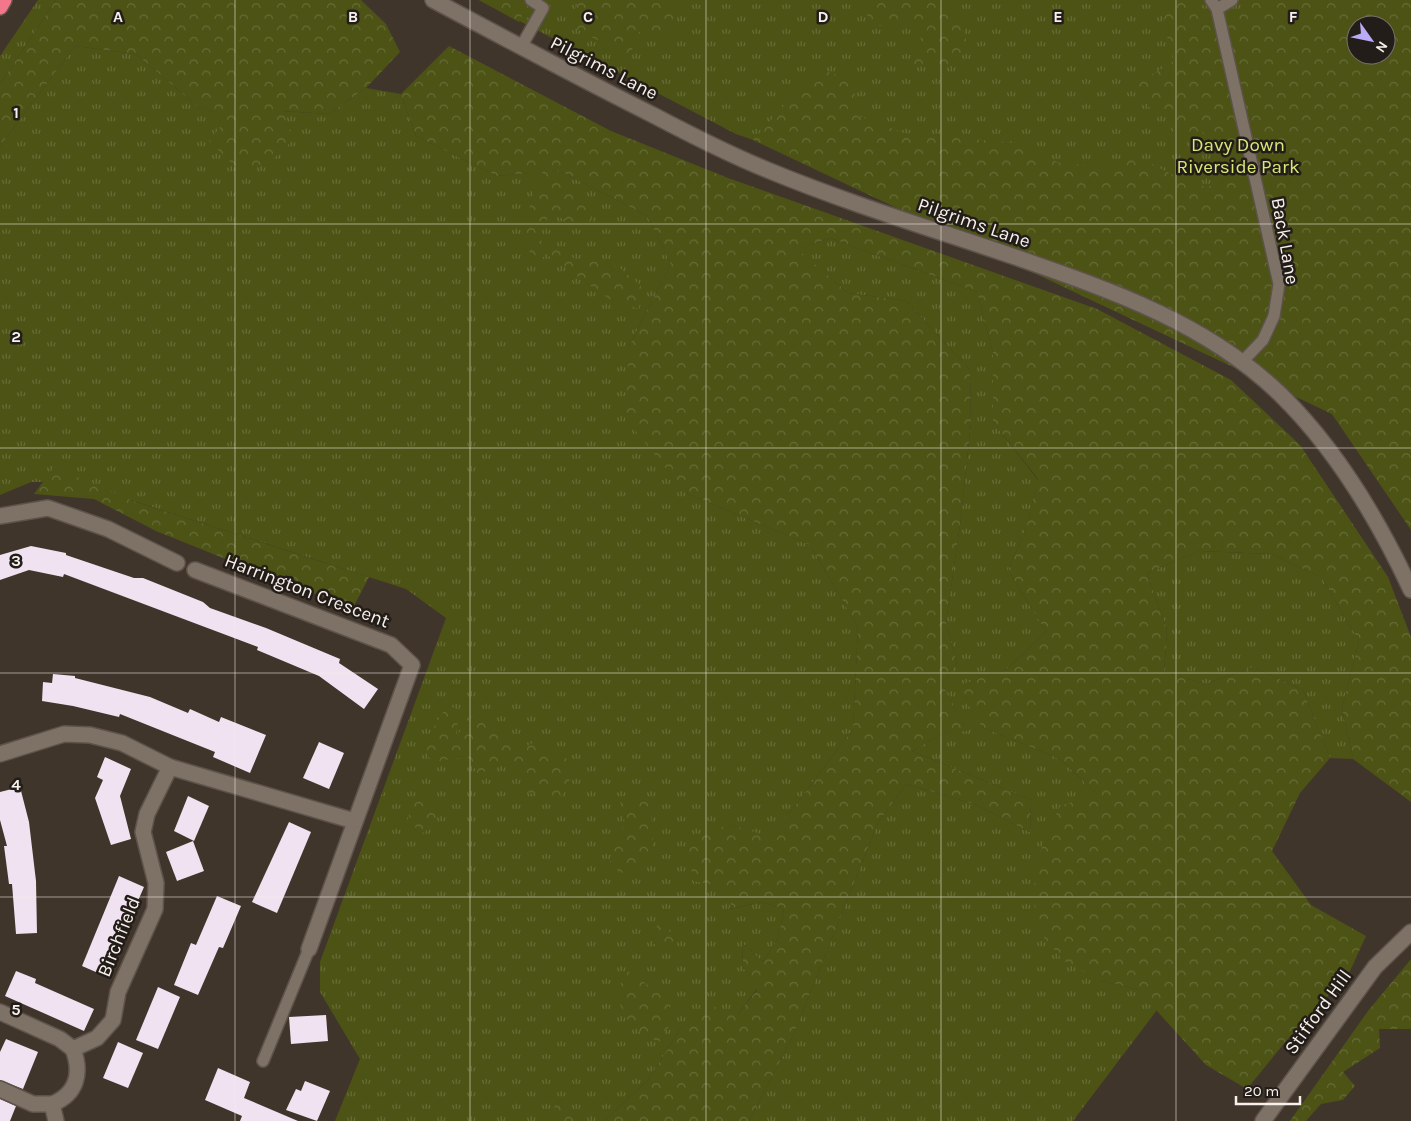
<svg xmlns="http://www.w3.org/2000/svg" width="1411" height="1121" viewBox="0 0 1411 1121" font-family="Karla,sans-serif">
  <defs>
    <pattern id="grass-tufts" width="24" height="20" patternUnits="userSpaceOnUse" patternTransform="scale(1.25)"><rect width="24" height="20" fill="#4c5315"/><path d="M3 7l-1-3M5 7V3M7 7l1-3M15 17l-1-3M17 17v-4M19 17l1-3" fill="none" stroke="#676c37"/></pattern>
    <pattern id="forest-crowns" width="20" height="18" patternUnits="userSpaceOnUse" patternTransform="scale(1.25)"><rect width="20" height="18" fill="#4c5315"/><path d="M2 6a3 3 0 1 1 6 0M12 15a3 3 0 1 1 6 0" fill="none" stroke="#676c37"/></pattern>
  </defs>
  <rect width="100%" height="100%" fill="#40352b"/>
  <g fill="url(#grass-tufts)" fill-rule="evenodd">
    <polygon points="38,0 56,0 0,84 0,56"/>
    <path d="M479,0H1411L1361,453L1332,414L917,197L736,134ZM1356,25H1386V55H1356Z"/>
    <polygon points="75,46 136,54 198,107 229,117 282,111 329,114 366,88 401,94 416,136 497,176 558,170 647,216 671,264 629,346 686,493 810,545 858,627 853,729 791,811 767,837 729,824 737,889 730,909 761,902 784,909 778,938 763,962 742,943 743,967 757,989 738,1014 681,1028 648,1080 604,1121 335,1121 360,1059 320,992 320,962 446,618 406,589 75,482 31,482 0,495 0,146"/>
    <polygon points="830,238 977,292 993,353 993,422 1038,480 1026,528 1008,570 1046,632 1007,669 958,686 982,727 1060,759 1098,795 1101,981 1137,989 1157,1010 1073,1121 749,1121 793,1036 878,823 906,784 974,804 1030,832 1031,800 912,751 943,733 967,730 942,684 957,663 946,623 961,518 971,422 970,370 906,301 848,293 796,249"/>
    <polygon points="1199,551 1272,554 1322,578 1359,641 1342,708 1353,759 1330,758 1303,690 1253,667 1206,684 1164,672 1167,630 1147,573"/>
  </g>
  <g fill="url(#forest-crowns)" fill-rule="evenodd">
    <polygon points="56,0 361,0 386,24 400,52 366,88 329,114 283,111 294,139 271,161 240,172 209,141 228,117 198,107 136,54 75,46 0,146 0,84"/>
    <polygon points="479,0 538,0 525,10 519,22"/>
    <polygon points="578,0 670,0 678,10 673,35 639,32 629,57 571,26"/>
    <polygon points="873,0 941,0 960,18 969,51 944,67 913,66 912,47 927,31 906,20 862,30"/>
    <path d="M1171,0H1199L1206,13H1234L1256,0H1411V530L1332,414L753,140L817,69L856,80L853,114L904,133L1017,143L1060,163L1119,167L1135,155L1194,186H1213L1222,147L1201,131L1172,139L1169,112L1150,108L1133,86L1174,61L1163,22ZM1356,25H1386V55H1356Z"/>
    <polygon points="449,46 611,131 728,178 1097,309 1231,380 1300,445 1388,577 1411,637 1411,802 1353,759 1342,708 1359,641 1322,578 1272,554 1199,551 1147,573 1167,630 1164,672 1206,684 1253,667 1303,690 1330,758 1300,793 1272,851 1311,905 1366,936 1349,973 1286,1041 1247,1089 1206,1065 1137,989 1101,981 1064,961 1037,929 1033,893 1040,852 1060,806 1097,794 1060,759 982,727 957,686 1007,669 1046,632 1008,570 1026,528 1038,479 993,422 993,353 977,292 830,238 797,249 848,293 906,301 970,370 971,422 961,518 946,623 957,663 942,684 968,731 943,733 912,751 1031,800 1030,832 974,804 906,784 878,823 793,1036 749,1121 604,1121 648,1080 681,1028 705,1004 738,1014 757,990 743,967 742,943 763,962 778,938 784,909 761,902 729,909 736,889 693,881 687,841 729,824 767,836 791,811 853,729 858,627 810,545 686,493 625,418 629,346 671,264 647,216 558,170 545,172 584,195 597,234 550,213 538,239 581,262 590,255 620,268 641,286 639,309 609,299 546,254 537,264 521,237 535,189 543,172 497,176 416,136 401,94"/>
    <polygon points="54,467 133,501 369,577 354,606 305,591 156,531 94,499 34,494"/>
    <polygon points="448,704 459,711 456,736 472,716 499,729 521,749 536,741 572,762 569,783 559,800 529,793 514,764 503,757 479,776 468,757 431,762 424,743"/>
    <polygon points="424,793 439,802 437,818 424,833 407,822 414,797"/>
    <polygon points="619,797 651,803 653,852 628,876 609,865 614,845 625,823"/>
    <polygon points="658,922 667,926 675,943 663,951 652,942"/>
    <polygon points="1411,959 1411,1029 1379,1029 1380,1048 1343,1072 1355,1086 1343,1100 1321,1104 1306,1121 1290,1121 1368,1011"/>
    <path d="M628,971L666,998L674,1018L659,1042C629,1027 628,1024 615,993Z"/>
    <polygon points="555,1105 570,1107 574,1121 550,1121"/>
  </g>
  <g fill="#f0e2f0">
    <polygon points="31,546 66,553 66,555 134,578 143,578 203,602 210,608 266,628 340,659 339,663 378,689 364,709 319,676 257,650 258,647 64,574 63,577 29,570 0,580 0,555"/>
    <polygon points="53,674 75,676 75,678 150,697 188,713 190,709 219,722 221,717 266,735 250,773 213,757 215,752 120,714 119,717 73,706 42,701 43,682 52,683"/>
    <polygon points="319,742 344,753 329,789 303,778"/>
    <polygon points="105,757 131,769 120,796 131,839 111,845 95,798 103,780 97,777"/>
    <polygon points="20,787 29,822 36,881 37,933 16,934 12,884 9,884 4,846 7,846 0,820 0,792"/>
    <polygon points="188,796 209,806 194,841 174,831"/>
    <polygon points="289,822 311,832 277,913 252,902"/>
    <polygon points="193,841 204,871 177,881 166,852"/>
    <polygon points="119,876 144,887 105,976 82,966"/>
    <polygon points="217,896 241,906 223,948 219,947 198,995 174,985 191,943 196,945"/>
    <polygon points="16,971 36,979 35,983 94,1009 84,1031 5,996"/>
    <polygon points="158,987 180,997 158,1049 136,1040"/>
    <polygon points="326,1015 328,1041 291,1044 289,1017"/>
    <polygon points="6,1039 38,1052 23,1089 0,1080 0,1052"/>
    <polygon points="118,1042 143,1053 128,1088 103,1078"/>
    <polygon points="218,1068 250,1082 244,1098 298,1121 240,1121 242,1116 205,1100"/>
    <polygon points="305,1081 330,1091 317,1121 286,1110 296,1089 301,1091"/>
    <polygon points="0,1099 16,1106 10,1121 0,1121"/>
  </g>
  <g fill="none" stroke-linecap="round" stroke-linejoin="round">
    <defs>
      <g id="lane">
        <polyline points="1211,0 1217,9 1279,284 1274,316 1263,340 1241,363"/>
        <polyline points="1217,9 1232,0"/>
        <polyline points="521,47 543,8 531,0"/>
        <polyline points="263,1061 309,949"/>
      </g>
      <g id="street">
        <polyline points="0,516 48,508 108,529 177,563"/>
        <polyline points="195,570 391,645 412,665 309,949"/>
        <polyline points="0,754 64,734 90,735 122,743 170,767 354,821"/>
        <polyline points="0,1012 60,1039 73,1049"/>
        <polyline points="0,1089 33,1104 52,1104"/>
        <path d="M56,1121L52,1104C77,1094 82,1073 73,1049L97,1038L113,1020L118,992L155,909L156,883L143,832L147,814L170,767"/>
        <polyline points="1263,1121 1375,967 1411,932"/>
      </g>
      <path id="secondary" d="M433,0C506,39 579,78 653,115C691,135 730,155 770,171C850,204 933,229 1015,257C1110,290 1207,323 1281,395C1337,450 1378,519 1411,590"/>
      <polyline id="highway" points="0,7 4,0"/>
    </defs>
    <use href="#lane" stroke="#5d534b" stroke-width="14"/>
    <use href="#street" stroke="#5d534b" stroke-width="18"/>
    <use href="#secondary" stroke="#5d534b" stroke-width="18"/>
    <use href="#highway" stroke="#5d534b" stroke-width="18"/>
    <use href="#lane" stroke="#7e7166" stroke-width="11"/>
    <use href="#street" stroke="#7e7166" stroke-width="15"/>
    <use href="#secondary" stroke="#7e7166" stroke-width="15"/>
    <use href="#highway" stroke="#f3778b" stroke-width="15"/>
  </g>
  <path fill="none" stroke="#f8f0ea" stroke-width="1" stroke-opacity="0.55" d="M235,0V1121M470,0V1121M706,0V1121M941,0V1121M1176,0V1121M0,224H1411M0,448H1411M0,673H1411M0,897H1411"/>
  <g text-anchor="middle" dominant-baseline="central" stroke-width="5" stroke-linejoin="round" paint-order="stroke">
    <g font-size="19" fill="#f8f0ea" stroke="#231d19">
      <text transform="translate(604 68) rotate(27)">Pilgrims Lane</text>
      <text transform="translate(974 223) rotate(19)">Pilgrims Lane</text>
      <text transform="translate(1285 241) rotate(80)">Back Lane</text>
      <text transform="translate(307 591) rotate(21)">Harrington Crescent</text>
      <text transform="translate(119 937) rotate(-68)">Birchfield</text>
      <text transform="translate(1318 1012) rotate(-54)">Stifford Hill</text>
    </g>
    <g font-size="19" fill="#d8e776" stroke="#231d19">
      <text x="1238" y="145">Davy Down<tspan x="1238" dy="22">Riverside Park</tspan></text>
    </g>
  </g>
  <g font-size="16" text-anchor="middle" font-weight="bold" fill="#f8f0ea" stroke="#231d19" stroke-width="5" stroke-linejoin="round" paint-order="stroke">
    <text x="118" y="22">A</text>
    <text x="353" y="22">B</text>
    <text x="588" y="22">C</text>
    <text x="823" y="22">D</text>
    <text x="1058" y="22">E</text>
    <text x="1293" y="22">F</text>
    <text x="16" y="118">1</text>
    <text x="16" y="342">2</text>
    <text x="16" y="566">3</text>
    <text x="16" y="790">4</text>
    <text x="16" y="1015">5</text>
  </g>
  <g transform="translate(1371 40) rotate(123)"><circle r="24" fill="#231d19" stroke="#78716d"/>
  <path d="M0-4L9 19L0 12L-9 19Z" fill="#b9abf7"/>
  <text y="-8" font-size="14" font-weight="bold" text-anchor="middle" fill="#f8f0ea">N</text>
  </g>
  <path d="M1236 1096v8h64v-8" fill="none" stroke="#f8f0ea" stroke-width="2.5"/>
  <text x="1244" y="1096" font-size="15" fill="#f8f0ea" stroke="#231d19" stroke-width="4" paint-order="stroke">20 m</text>
</svg>
